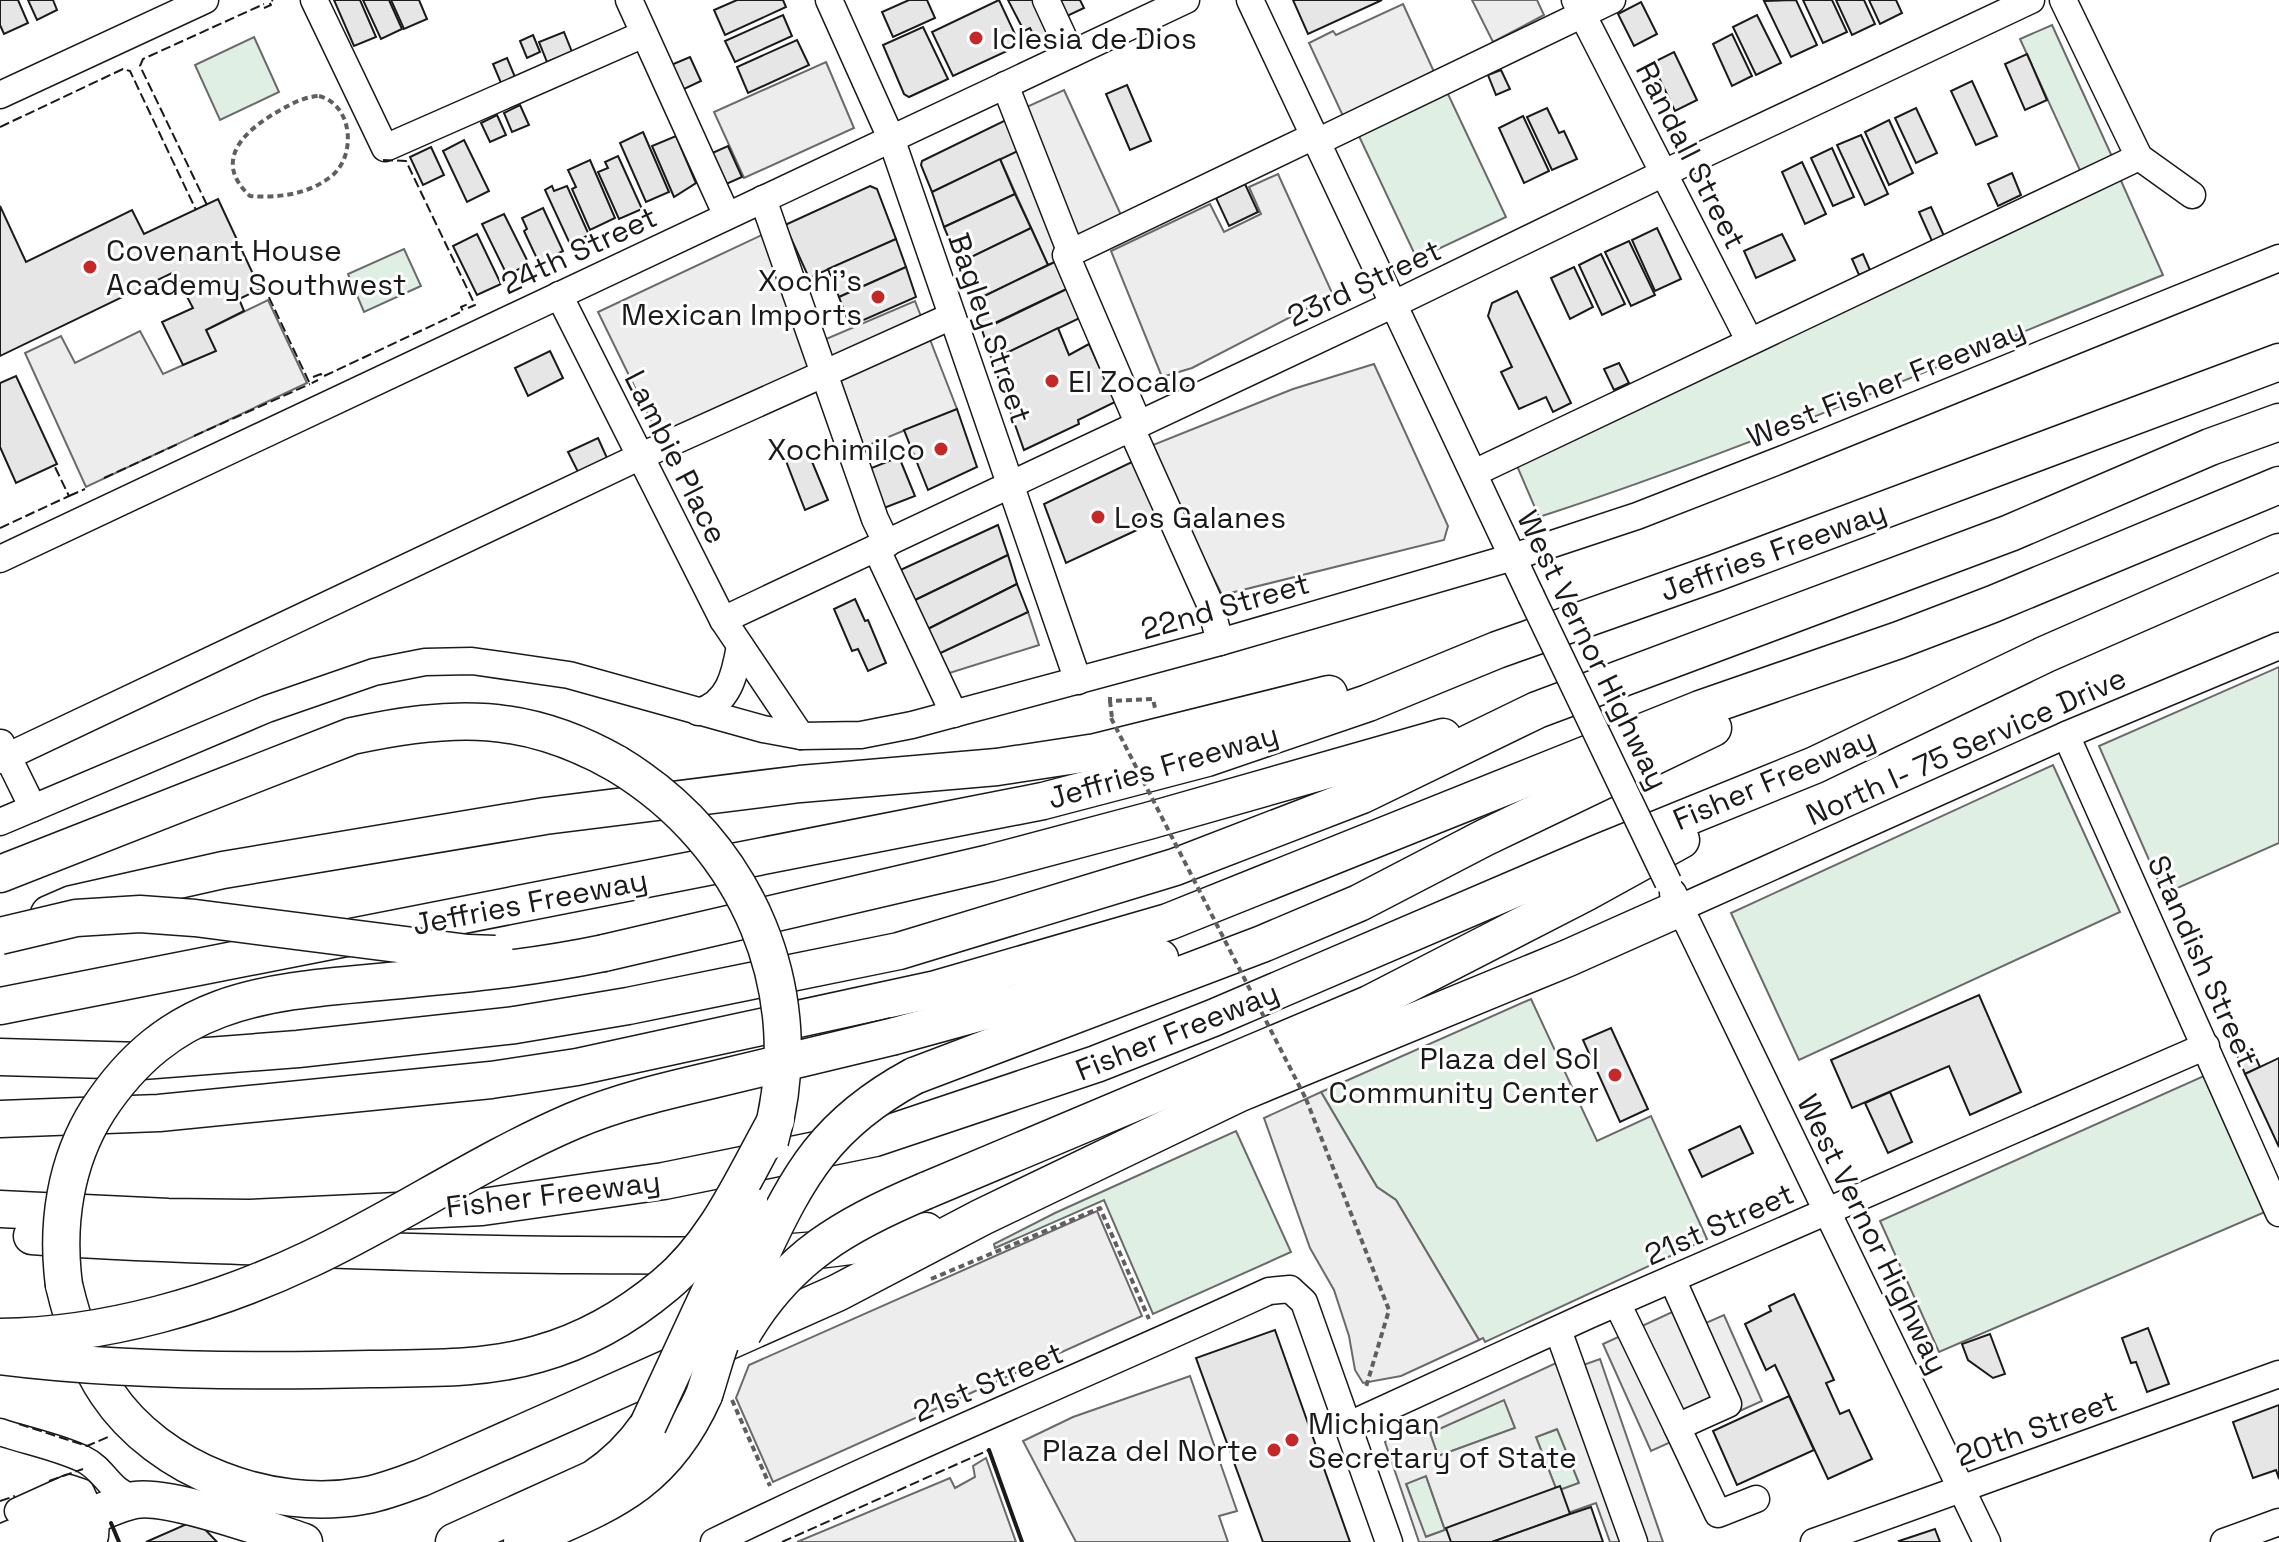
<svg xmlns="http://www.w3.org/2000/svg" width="2279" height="1542" viewBox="0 0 2279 1542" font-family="'Space Grotesk',sans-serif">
  <rect width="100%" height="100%" fill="#fff"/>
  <g fill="#e0efe3" stroke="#6a6a6a" stroke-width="2">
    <polygon points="2052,25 2115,163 2083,177 2020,39"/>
    <polygon points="254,37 279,92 220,120 195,65"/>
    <polygon points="1447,92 1506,217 1417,259 1358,134"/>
    <path d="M2118,174L2163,275C1956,358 1751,448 1539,517L1514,459Z"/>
    <polygon points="404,249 421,286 364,312 348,274"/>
    <polygon points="2279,667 2279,843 2164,894 2099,746"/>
    <polygon points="2053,765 2120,912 1799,1060 1731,913"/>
    <polygon points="1531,999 1597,1141 1651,1116 1707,1239 1485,1342 1483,1338 1479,1340 1396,1200 1377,1187 1321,1092"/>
    <polygon points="2206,1075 2265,1212 1939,1352 1880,1221"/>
    <polygon points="1236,1131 1291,1252 1153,1314 1104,1200 995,1248 994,1244 1055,1213"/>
    <polygon points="1504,1399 1515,1428 1438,1456 1430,1433"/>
    <polygon points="1558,1429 1579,1483 1557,1491 1536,1437"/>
    <polygon points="1426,1476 1445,1530 1425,1537 1406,1483"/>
  </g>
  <g fill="#ededed" stroke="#6a6a6a" stroke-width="2" fill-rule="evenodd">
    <polygon points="1472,0 1537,0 1544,15 1493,42"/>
    <polygon points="1403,4 1435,74 1343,116 1309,43 1333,31 1336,35"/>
    <polygon points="826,62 854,128 744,178 714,112"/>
    <polygon points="1064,90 1121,215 1057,244 1063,258 1048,265 1000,159 1024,148 1009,115"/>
    <polygon points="1278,174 1333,295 1192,368 1162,377 1111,251 1210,204 1224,232 1261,214 1249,187"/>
    <polygon points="764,234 809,368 659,437 598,312"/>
    <polygon points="268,300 307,383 86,487 25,353 61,336 75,363 140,331 163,374 215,351 206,330"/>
    <polygon points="915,301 957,409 864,447 826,339"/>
    <polygon points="1374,364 1448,526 1444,540 1222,595 1148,447 1293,389"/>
    <polygon points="1028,612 1039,645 943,675 934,656"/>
    <polygon points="1321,1092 1377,1187 1396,1200 1479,1340 1401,1376 1363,1383 1355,1370 1349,1336 1334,1290 1310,1248 1264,1118"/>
    <polygon points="1097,1211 1142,1316 773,1482 736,1398 749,1365"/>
    <polygon points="1696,1301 1706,1323 1724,1315 1762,1401 1651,1451 1603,1344"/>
    <path d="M1600,1359L1663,1542H1610L1596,1503L1486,1542H1419L1385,1442L1556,1363L1561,1373ZM1504,1400L1515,1428L1438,1456L1430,1433ZM1557,1429L1579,1483L1557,1491L1536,1437ZM1426,1476L1445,1530L1426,1537L1406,1484Z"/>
    <polygon points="1190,1376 1237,1511 1219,1516 1228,1542 1076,1542 1023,1441 1073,1417"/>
    <polygon points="986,1458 1016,1542 797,1542 950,1478 955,1488 975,1477 973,1466"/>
  </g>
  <g fill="#e6e6e6" stroke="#1a1a1a" stroke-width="2">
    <polygon points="0,0 18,0 28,23 4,34 0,25"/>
    <polygon points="28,0 53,0 57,10 37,20"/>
    <polygon points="334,0 360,0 376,37 354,46"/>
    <polygon points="363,0 389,0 402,29 381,39"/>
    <polygon points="391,0 419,0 427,19 404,29"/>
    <polygon points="737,0 783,0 786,7 725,35 714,10"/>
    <polygon points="909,0 927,0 935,18 893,37 882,12"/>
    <polygon points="999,0 1020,45 953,76 932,32"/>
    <polygon points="1008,0 1039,0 1054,31 1036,40 1030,28 1024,31"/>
    <polygon points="1057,0 1080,0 1084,8 1065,17"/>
    <polygon points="1293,0 1382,0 1308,34"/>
    <polygon points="1796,0 1817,45 1791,57 1764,1"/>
    <polygon points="1803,0 1832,0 1847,32 1823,43"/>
    <polygon points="1836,0 1864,0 1875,24 1852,35"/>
    <polygon points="1869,0 1896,0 1902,13 1880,24"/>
    <polygon points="1641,2 1657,34 1634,46 1618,14"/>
    <polygon points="783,15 792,36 735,62 725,41"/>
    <polygon points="1757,15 1781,63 1756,75 1733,27"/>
    <polygon points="923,27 948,79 909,97 904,94 883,45"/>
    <polygon points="564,32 572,52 547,62 539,42"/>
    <polygon points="1732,34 1752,76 1732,86 1713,44"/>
    <polygon points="533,35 540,52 527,58 520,41"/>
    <polygon points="797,40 809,65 748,93 737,67"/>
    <polygon points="1674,52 1697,100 1675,111 1652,63"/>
    <polygon points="2027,54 2047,100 2025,110 2005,64"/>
    <polygon points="690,57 701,81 682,90 671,65"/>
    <polygon points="507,58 515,77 501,83 493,64"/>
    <polygon points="1501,70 1510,89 1496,95 1488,75"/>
    <polygon points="1972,81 1997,136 1976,145 1951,91"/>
    <polygon points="1127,85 1151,141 1130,150 1106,94"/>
    <polygon points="520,105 529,125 512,132 504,113"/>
    <polygon points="1547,108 1559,133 1564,131 1577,159 1552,170 1527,117"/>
    <polygon points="1916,108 1937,153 1916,163 1895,118"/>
    <polygon points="497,115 506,135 490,142 481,123"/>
    <polygon points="1523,116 1549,171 1524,183 1499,128"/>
    <polygon points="1010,118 1024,148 932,192 921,165 922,161"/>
    <polygon points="1889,120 1913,173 1889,185 1865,132"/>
    <polygon points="643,132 669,192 646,202 620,143"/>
    <polygon points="1861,135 1888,194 1865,205 1837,145"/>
    <polygon points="676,136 696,183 674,197 652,146"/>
    <polygon points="464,140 489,191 467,202 443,151"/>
    <polygon points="728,146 742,177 724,185 710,154"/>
    <polygon points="431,147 444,175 423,185 410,157"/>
    <polygon points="1832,148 1854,197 1833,206 1811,158"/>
    <polygon points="618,156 642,209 619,219 598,172 608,168 605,162"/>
    <polygon points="1000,159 1015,194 944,227 932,192"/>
    <polygon points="590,160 615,218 590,230 572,189 576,187 568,170"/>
    <polygon points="1802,162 1826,214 1805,224 1782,172"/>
    <polygon points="2012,173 2021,195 1998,206 1988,184"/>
    <polygon points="1245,184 1258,212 1229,226 1216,198"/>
    <polygon points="552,186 554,191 567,186 589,235 570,244 545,190"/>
    <polygon points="870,186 877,189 896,239 809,278 785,225"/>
    <polygon points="1015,194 1031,228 959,263 944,227"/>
    <polygon points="218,199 260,289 239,299 244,311 206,330 216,351 183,365 162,322 193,308 174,272 0,356 0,206 26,262 132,210 144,234"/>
    <polygon points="1931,207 1944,236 1932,241 1919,212"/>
    <polygon points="543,208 563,251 539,263 524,231 527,229 522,218"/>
    <polygon points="504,214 529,264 507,275 482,224"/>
    <polygon points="1031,228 1048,265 972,302 959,263"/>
    <polygon points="1657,228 1681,279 1655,291 1632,240"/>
    <polygon points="477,234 501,284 477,295 453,246"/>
    <polygon points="1782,234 1795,260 1756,278 1744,251"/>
    <polygon points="896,239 906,267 839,297 828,269"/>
    <polygon points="1629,241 1655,295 1631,306 1605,252"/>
    <polygon points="1601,254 1625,304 1602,315 1579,265"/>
    <polygon points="1863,254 1870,270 1859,275 1852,259"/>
    <polygon points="1063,258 1073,286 982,329 972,302"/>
    <polygon points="906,267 916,297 850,326 839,297"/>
    <polygon points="1574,267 1593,307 1570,319 1551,278"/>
    <polygon points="1073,286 1086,315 992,360 982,330"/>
    <polygon points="1517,291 1571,403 1553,412 1546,397 1519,409 1501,372 1512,367 1488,316 1492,303"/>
    <polygon points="1058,328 1069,355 1089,344 1115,402 1078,420 1079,424 1024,450 992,360"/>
    <polygon points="550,351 563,378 528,396 515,368"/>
    <polygon points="1619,363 1629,383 1614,390 1604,369"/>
    <polygon points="16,376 57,464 16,483 0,447 0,383"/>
    <polygon points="957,409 977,467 928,490 904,430"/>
    <polygon points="598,438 607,458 578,472 568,452"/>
    <polygon points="808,452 828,500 805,510 786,461"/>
    <polygon points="899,457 915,496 884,508 869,469"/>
    <polygon points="1136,460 1160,511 1133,523 1137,530 1066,563 1044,504"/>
    <polygon points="998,525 1008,555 909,603 896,572"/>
    <polygon points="1008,555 1017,584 922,632 909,603"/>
    <polygon points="1017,584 1028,612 934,656 922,632"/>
    <polygon points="855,599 865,621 868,620 886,663 868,671 858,649 852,651 834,609"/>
    <polygon points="1979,995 2021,1092 1970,1115 1949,1066 1852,1108 1831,1060"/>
    <polygon points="1611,1028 1648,1109 1620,1122 1583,1040"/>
    <polygon points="2252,1049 2260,1067 2245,1074 2237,1055"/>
    <polygon points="2279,1058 2279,1147 2245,1074"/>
    <polygon points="1890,1092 1912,1142 1888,1153 1865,1103"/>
    <polygon points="1740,1126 1753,1153 1702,1177 1689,1150"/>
    <polygon points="1794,1294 1834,1380 1826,1383 1840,1414 1849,1410 1872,1459 1828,1479 1775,1365 1766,1370 1745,1324 1771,1311 1769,1306"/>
    <polygon points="2148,1328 2169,1384 2147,1392 2136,1362 2131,1363 2122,1338"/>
    <polygon points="1275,1330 1350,1542 1263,1542 1196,1358"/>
    <polygon points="1990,1334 2005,1374 1993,1378 1968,1360 1962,1344"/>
    <polygon points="1789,1396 1814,1450 1737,1485 1713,1431"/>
    <polygon points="2279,1405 2279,1479 2276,1470 2253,1478 2233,1422"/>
    <polygon points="1560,1486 1570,1514 1492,1542 1451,1542 1446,1528"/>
    <polygon points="1591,1507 1603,1542 1492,1542 1570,1514"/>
    <polygon points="196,1520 217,1542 146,1542"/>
    <polygon points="1935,1529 1940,1542 1900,1542 1899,1541"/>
  </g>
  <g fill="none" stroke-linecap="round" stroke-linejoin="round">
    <defs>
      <g id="minor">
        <polyline points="314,0 385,148 644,34"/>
        <polyline points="629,0 727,216"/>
        <polyline points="829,0 891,138 1078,681"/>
        <polyline points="1046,0 1071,54"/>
        <polyline points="1250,0 1531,596"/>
        <polyline points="1575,0 1749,340"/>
        <polyline points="2063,0 2139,157 2192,195"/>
        <polyline points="1005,85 1071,253"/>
        <polyline points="0,95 205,0"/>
        <polyline points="1317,142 1612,0"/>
        <polyline points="763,199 875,519 887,544"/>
        <polyline points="559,295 723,620 801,736"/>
        <polyline points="1139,425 1066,255 1314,136"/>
        <polyline points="1131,428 1210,604 1220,642"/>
        <polyline points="1474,473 2139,157"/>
        <polyline points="876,548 954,714"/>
        <polyline points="0,559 1186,0"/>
        <polyline points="723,620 1392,305 1664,173 2031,0"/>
        <path d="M698,712C729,704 735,674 740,646"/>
        <polyline points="2066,735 2279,1213"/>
        <polyline points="1,743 33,808"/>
        <polyline points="0,760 639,457 952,316"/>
        <polyline points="0,822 267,709 374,672 425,662 472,661 569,675 763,729 801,736 861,735 912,725 1220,642 1513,557 1637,516 1783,459 2279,258"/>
        <polyline points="1673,893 1987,1542"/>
        <polyline points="1680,908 2066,735 2279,646"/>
        <polyline points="1617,1303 1677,1427 1728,1404 1672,1279"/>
        <polyline points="1558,1330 1634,1542"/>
        <polyline points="1347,1426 1589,1315 2206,1046"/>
        <polyline points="1677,1427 1718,1514 1756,1499"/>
        <path d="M0,1432C27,1441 58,1447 83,1459C106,1470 107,1490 136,1500"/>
        <polyline points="18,1511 69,1488 81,1492 89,1510"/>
        <polyline points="0,1538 81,1505 92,1512 102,1514 96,1521 95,1536 84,1542"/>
        <path d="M714,1542C896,1453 1084,1376 1269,1291L1290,1289L1304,1302L1389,1542"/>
        <polyline points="1814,1542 2279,1374"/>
        <polyline points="2224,1542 2279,1522"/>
      </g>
      <g id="highway">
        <path d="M0,874L352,736C452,714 526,712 617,764"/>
        <polyline points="49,914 72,904 223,870 545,816 800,784 997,767 1096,752 1329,694"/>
        <polyline points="604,953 990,863 1148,821 1443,737"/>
        <polyline points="0,1006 1043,801 1207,758 1368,703 1497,650 1715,573 2279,362"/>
        <polyline points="895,1036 1026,1000 1160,958"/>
        <polyline points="0,1057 142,1061 298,1049 515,1025 628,1006 899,951 1175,867 1362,795 1537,710 2010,533 2210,447 2279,422"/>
        <polyline points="914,1076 1262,944 1359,903 1484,838 1713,728"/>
        <polyline points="0,1119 159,1113 491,1080 577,1067 936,989 1168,922 1700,709 1899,640 1993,604 2279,485"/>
        <polyline points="925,1191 1369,1004 1585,893 1681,840"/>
        <polyline points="0,1209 168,1217 249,1218 482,1207 664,1181 875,1138 1096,1064 1213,1018 1596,854 1815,765 2046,654 2279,552"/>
        <path d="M32,1236C111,1242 189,1244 268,1247C371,1251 474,1255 577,1255C694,1255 813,1261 926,1231"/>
        <path d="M64,1285C73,1323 85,1360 107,1393C159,1471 271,1512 362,1496C382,1493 401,1485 421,1478L837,1293L982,1217L1240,1093L1568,958L1680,908"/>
        <path d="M38,1542C68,1529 104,1507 135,1500C169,1494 268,1530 304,1542"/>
        <path d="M454,1542L593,1479C616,1464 632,1448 648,1425"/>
        <path d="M522,1542C607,1504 663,1487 704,1395"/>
      </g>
    </defs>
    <use href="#minor" stroke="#1a1a1a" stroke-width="29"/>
    <use href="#highway" stroke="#1a1a1a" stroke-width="39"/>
    <g stroke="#5f5f5f" stroke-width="4" stroke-dasharray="6 4" stroke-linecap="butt">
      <path d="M319,96C354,105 357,159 329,178C306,195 277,198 250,196C212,161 244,131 277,112C291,104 303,97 319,96Z"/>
      <polyline points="1110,697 1110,701 1153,699 1155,708"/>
      <polyline points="1110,701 1112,718"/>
      <polyline points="1306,1099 1389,1310 1366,1387"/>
      <polyline points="931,1279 1100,1208 1149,1319"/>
      <polyline points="732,1400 770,1486"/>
    </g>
    <use href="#minor" stroke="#fff" stroke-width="26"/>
    <use href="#highway" stroke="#fff" stroke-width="36"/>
    <defs>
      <polyline id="minor-bridge" points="1531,596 1668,882"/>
      <g id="highway-bridge">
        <path d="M617,764C748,843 812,993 770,1141"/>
        <polyline points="0,936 76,918 140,914 195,918 468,953 495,954"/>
        <path d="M64,1285C56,1225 65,1162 98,1110C175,992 274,992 401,980C469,974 537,967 604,953"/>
        <path d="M743,1333C788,1257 846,1224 925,1191"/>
        <path d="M0,1337C105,1336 215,1304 310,1259C399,1217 482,1160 573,1121C618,1102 665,1091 712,1080C773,1065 834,1051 895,1036"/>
        <path d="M0,1356C118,1371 250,1372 370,1369C426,1368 484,1370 538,1354C585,1341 628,1316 665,1285C717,1242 744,1177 776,1120"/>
        <path d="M704,1395C711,1374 716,1352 725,1331C735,1307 747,1283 759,1259C799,1173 827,1123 914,1076"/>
        <polyline points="648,1425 750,1205"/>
      </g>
    </defs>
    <use href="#minor-bridge" stroke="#1a1a1a" stroke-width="29" stroke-linecap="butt"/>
    <use href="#highway-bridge" stroke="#1a1a1a" stroke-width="39" stroke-linecap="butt"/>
    <polyline stroke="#5f5f5f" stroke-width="4" stroke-dasharray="6 4" stroke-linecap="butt" points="1111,718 1306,1099"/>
    <use href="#minor-bridge" stroke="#fff" stroke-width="26"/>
    <use href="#highway-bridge" stroke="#fff" stroke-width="36"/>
    <g stroke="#1a1a1a" stroke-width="2" stroke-dasharray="10 4" stroke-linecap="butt">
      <polyline points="264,8 271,5 269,2 273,0"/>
      <polyline points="0,127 123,69 130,71 196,210"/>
      <polyline points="383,160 406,161 475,305 468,308"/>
      <polyline points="207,205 140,66 143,59 264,4"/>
      <polyline points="260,289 265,289 310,384 318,380"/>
      <polyline points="313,377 321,374 322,377 463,311 461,307 468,304"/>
      <polyline points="194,436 310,384"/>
      <polyline points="104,478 178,444"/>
      <polyline points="69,496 85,489"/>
      <polyline points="0,528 69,496 54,465"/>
      <polyline points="19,1424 87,1446 108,1437"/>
      <polyline points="49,1481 83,1469"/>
      <polyline points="0,1501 15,1496"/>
      <polyline points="782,1542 989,1450"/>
    </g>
    <g stroke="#1a1a1a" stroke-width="4">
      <polyline points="989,1450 1022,1542"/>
      <polyline points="111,1523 119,1542"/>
    </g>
  </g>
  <g fill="#c62828" stroke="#fff" stroke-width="3">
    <circle cx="976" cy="38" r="8"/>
    <circle cx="90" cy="267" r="8"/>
    <circle cx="878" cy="297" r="8"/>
    <circle cx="1052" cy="381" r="8"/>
    <circle cx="941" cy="449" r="8"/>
    <circle cx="1098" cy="517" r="8"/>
    <circle cx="1615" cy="1075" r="8"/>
    <circle cx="1292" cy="1440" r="8"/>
    <circle cx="1274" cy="1450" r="8"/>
  </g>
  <g text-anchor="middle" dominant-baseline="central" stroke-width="6" stroke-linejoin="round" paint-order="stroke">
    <g font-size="30" fill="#1a1a1a" stroke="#fff" text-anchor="start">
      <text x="992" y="38">Iclesia de Dios</text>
      <text x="106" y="250">Covenant House<tspan x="106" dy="34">Academy Southwest</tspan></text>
      <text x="862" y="280" text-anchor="end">Xochi's<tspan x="862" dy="34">Mexican Imports</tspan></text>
      <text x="1068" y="381">El Zocalo</text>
      <text x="925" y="449" text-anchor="end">Xochimilco</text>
      <text x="1114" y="517">Los Galanes</text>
      <text x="1599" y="1058" text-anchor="end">Plaza del Sol<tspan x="1599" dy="34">Community Center</tspan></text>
      <text x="1308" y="1423">Michigan<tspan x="1308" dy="34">Secretary of State</tspan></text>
      <text x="1258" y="1450" text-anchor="end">Plaza del Norte</text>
    </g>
    <g font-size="30" fill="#1a1a1a" stroke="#fff">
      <text transform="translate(1691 155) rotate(63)">Randall Street</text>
      <text transform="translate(579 250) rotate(-25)">24th Street</text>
      <text transform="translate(1364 283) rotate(-25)">23rd Street</text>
      <text transform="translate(990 328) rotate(71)">Bagley Street</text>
      <text transform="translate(1886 383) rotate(-22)">West Fisher Freeway</text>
      <text transform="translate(676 457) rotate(63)">Lambie Place</text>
      <text transform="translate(1773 551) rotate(-20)">Jeffries Freeway</text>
      <text transform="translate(1225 606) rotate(-16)">22nd Street</text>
      <text transform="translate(1593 650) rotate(64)">West Vernor Highway</text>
      <text transform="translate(1966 746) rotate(-24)">North I- 75 Service Drive</text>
      <text transform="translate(1163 766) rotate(-16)">Jeffries Freeway</text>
      <text transform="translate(1774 779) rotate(-23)">Fisher Freeway</text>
      <text transform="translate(530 902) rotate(-11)">Jeffries Freeway</text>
      <text transform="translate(2203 961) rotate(66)">Standish Street</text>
      <text transform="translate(1177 1031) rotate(-22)">Fisher Freeway</text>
      <text transform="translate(553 1194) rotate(-7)">Fisher Freeway</text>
      <text transform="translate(1719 1224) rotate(-24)">21st Street</text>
      <text transform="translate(1873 1234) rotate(64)">West Vernor Highway</text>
      <text transform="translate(988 1382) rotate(-23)">21st Street</text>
      <text transform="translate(2036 1428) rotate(-20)">20th Street</text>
    </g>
  </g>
</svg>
